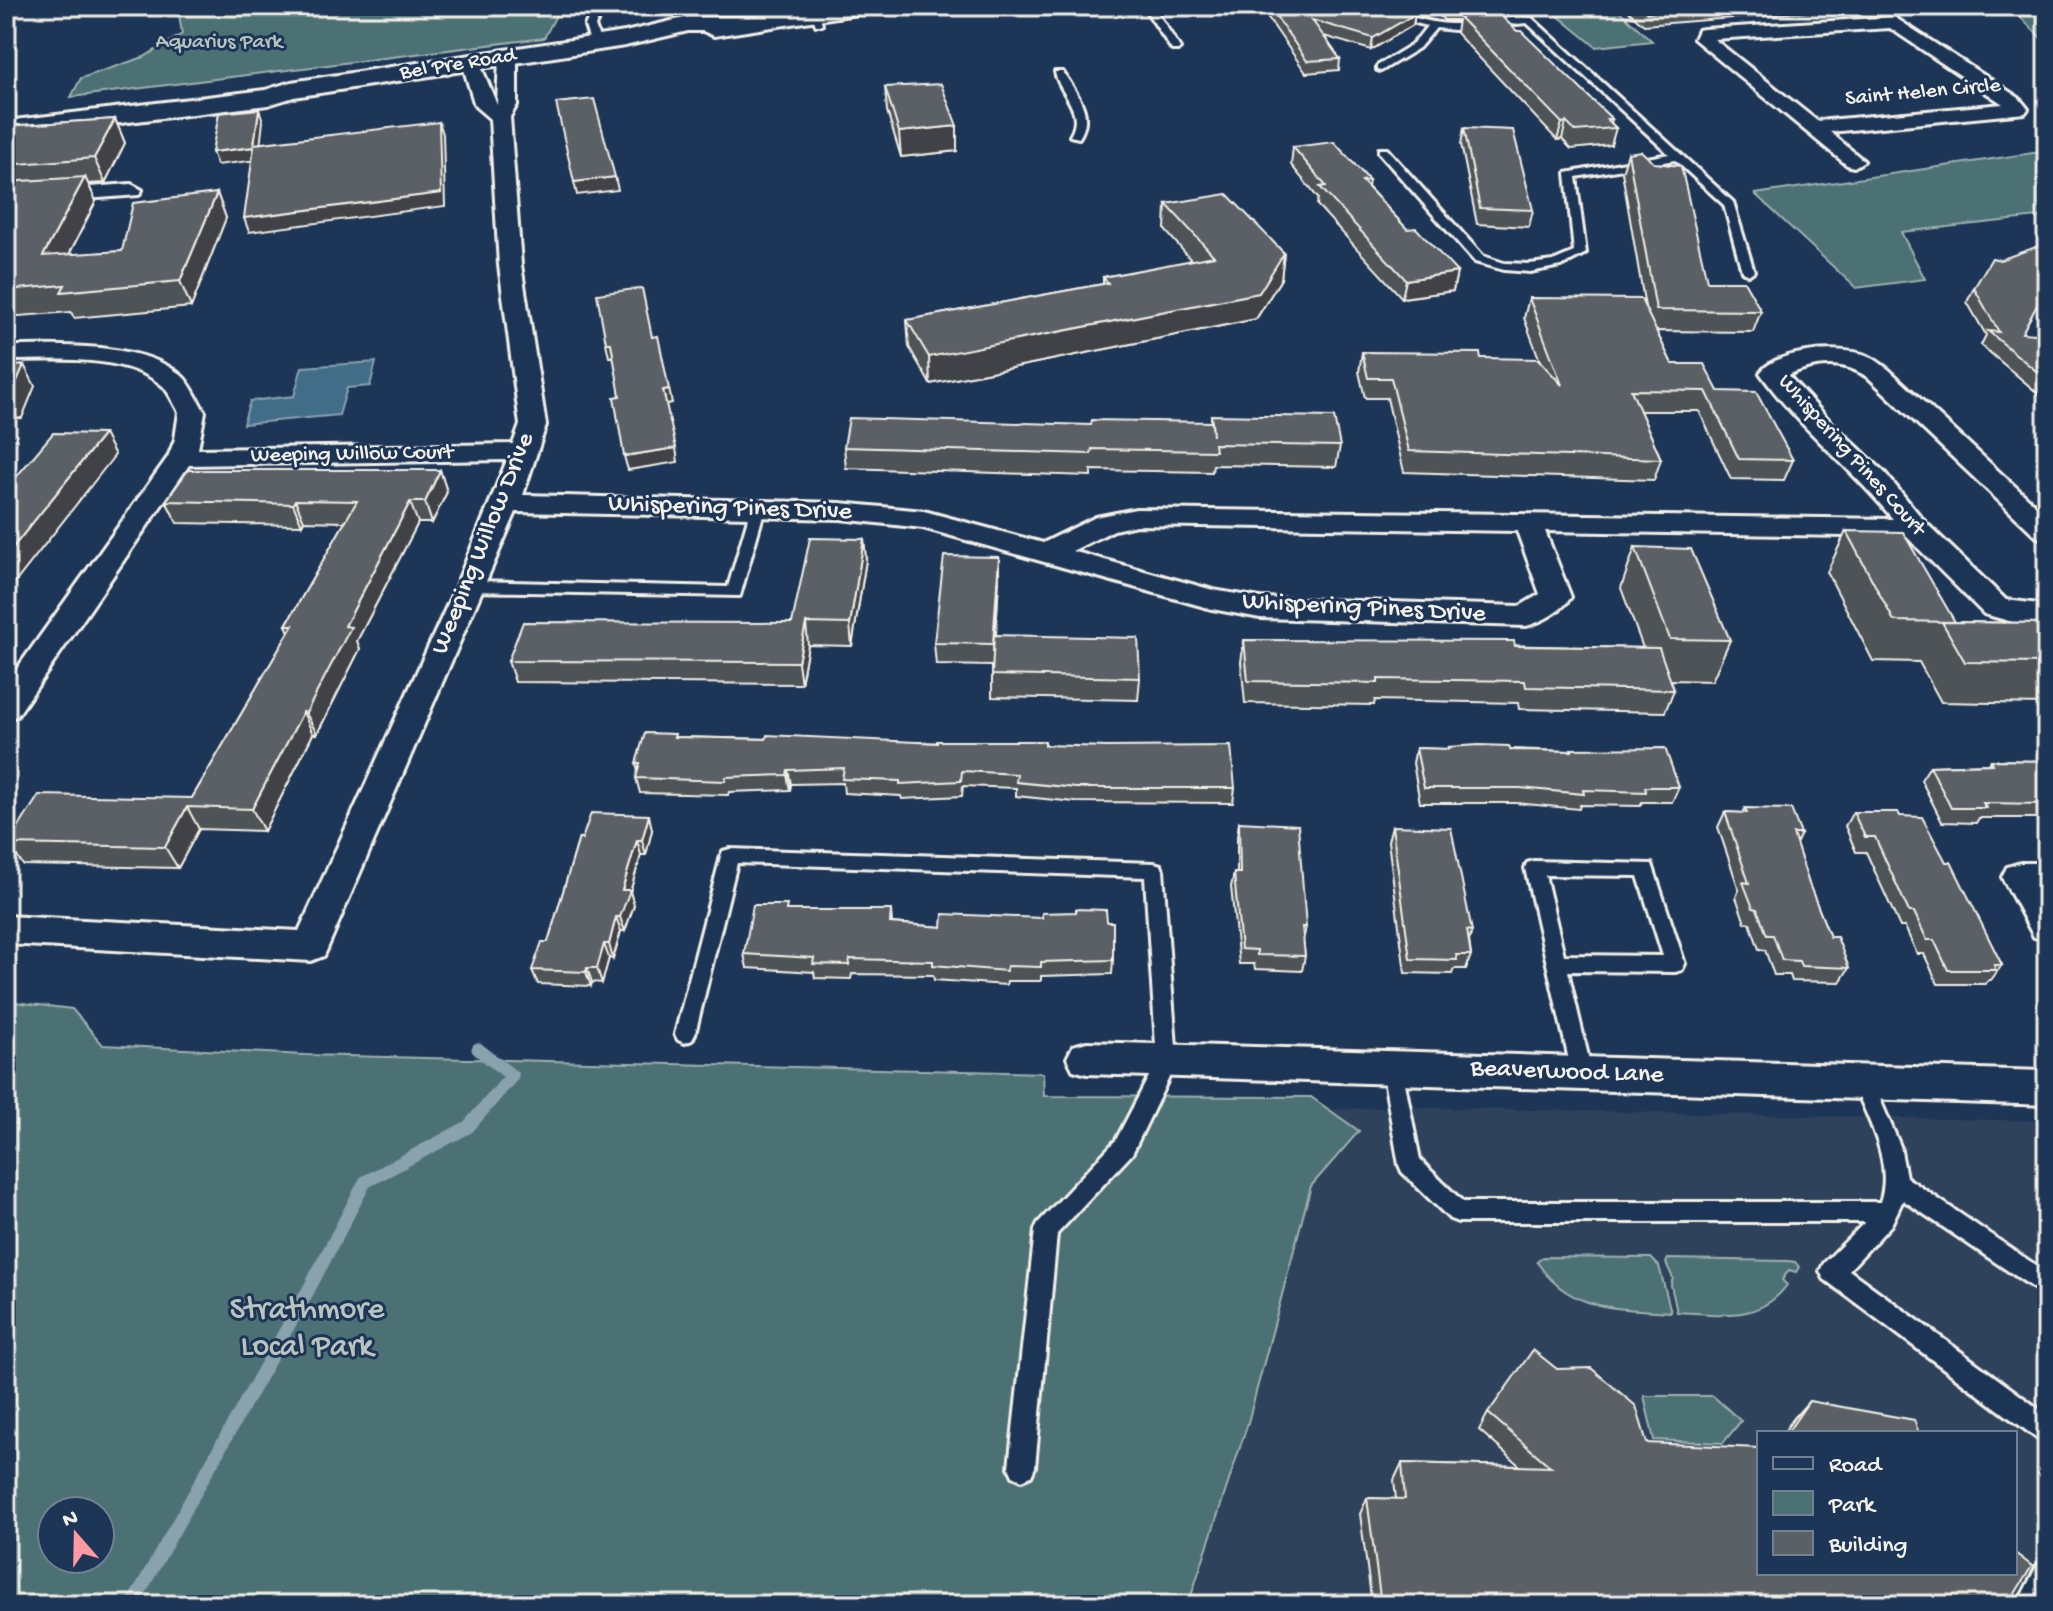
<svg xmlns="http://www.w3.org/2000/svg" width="2053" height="1611" viewBox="0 0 2053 1611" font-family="'Gochi Hand',sans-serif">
  <rect width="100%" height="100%" fill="#1d3557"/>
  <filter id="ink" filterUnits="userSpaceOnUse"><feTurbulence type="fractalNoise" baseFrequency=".0125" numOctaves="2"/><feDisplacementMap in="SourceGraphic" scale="16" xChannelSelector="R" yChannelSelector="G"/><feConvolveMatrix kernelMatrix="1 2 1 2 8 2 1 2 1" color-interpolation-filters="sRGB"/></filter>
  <g filter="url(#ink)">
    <path fill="#2f425b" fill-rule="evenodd" d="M1399,1107L2047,1121V1605H1184L1165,1116ZM1759,1433H2015V1573H1759Z"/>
    <g fill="#4b7174" stroke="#a0b1ae" stroke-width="2" fill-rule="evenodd">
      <polygon points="150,6 561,6 544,38 71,97 81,78 144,57 182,34 179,14"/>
      <polygon points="1546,6 1614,6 1652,41 1596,47"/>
      <polygon points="2009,6 2047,6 2047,44"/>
      <polygon points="2047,151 2047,216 1901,232 1925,279 1856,288 1755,194"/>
      <path d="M6,1001L72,1009L103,1045L305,1055L1043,1073L1044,1096L1311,1097L1359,1131L1311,1186L1247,1426L1188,1605H6ZM52,1511H100V1559H52Z"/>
      <path d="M1543,1257L1651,1258L1659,1266L1671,1312C1619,1308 1570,1313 1537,1262Z"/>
      <path d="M1668,1259L1788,1261L1795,1262L1799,1267L1796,1272L1789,1270L1782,1280L1787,1285C1759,1323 1720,1314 1677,1312L1671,1285L1673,1278L1666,1263Z"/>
      <polygon points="1644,1396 1713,1396 1741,1421 1723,1443 1654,1440"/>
    </g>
    <polygon fill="#426d88" stroke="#89a2ae" stroke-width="2" points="376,362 370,386 347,388 339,415 243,424 250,401 294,396 302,367"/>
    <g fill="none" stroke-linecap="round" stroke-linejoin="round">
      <polyline stroke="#89a2ae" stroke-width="13" points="132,1605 309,1289 365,1182 468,1127 512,1076 478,1049"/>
      <defs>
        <g id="service">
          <polygon points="594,6 604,6 595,26 601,44 596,47 591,44 585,26"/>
          <polygon points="808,6 818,6 822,25 816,25"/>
          <polygon points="1143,6 1153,6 1180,48 1178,50 1172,50"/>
          <path d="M1354,6C1388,6 1418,23 1452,24C1479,25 1506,15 1532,18L1733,202L1754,271L1748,275L1742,271L1724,205L1675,160L1576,177L1586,253L1561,266L1530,272L1504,270L1475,262L1379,153V149H1387L1483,256L1504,263L1530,264L1553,261L1574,252L1566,173L1669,154L1527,23L1454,30L1436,28L1419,48L1381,71L1377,70V66L1413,44L1427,26Z"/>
          <path d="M1055,72H1063C1076,93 1095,114 1079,138L1070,136C1086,111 1059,94 1055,72Z"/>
          <polygon points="758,504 765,508 740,596 471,591 463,586 471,581 728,587 751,508"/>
          <polygon points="730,849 1154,863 1161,865 1163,870 1177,1061 1132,1154 1057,1234 1035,1467 1031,1476 1022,1480 1013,1476 1009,1467 1035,1230 1038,1223 1116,1140 1157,1061 1145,877 737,863 695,1034 692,1040 685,1043 678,1040 675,1034 721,856 723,851"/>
          <path d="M1534,861L1652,864L1685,964L1682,970L1675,972L1568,971L1592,1073L1589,1079L1582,1082L1575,1079L1572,1073L1525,868L1527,863ZM1545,875L1638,876L1663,956L1564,955Z"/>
          <path d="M1392,1059L1399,1062L1402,1068L1420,1160L1463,1202H1880C1894,1162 1867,1118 1853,1082L1856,1076L1863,1073L1870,1076L1900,1146L1906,1177L2047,1273V1297L1903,1200L1891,1225L1849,1270L2047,1415V1442L2038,1439L1824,1279L1820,1271L1824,1263L1865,1222H1458L1450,1219L1402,1172L1399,1165L1382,1068L1385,1062Z"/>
          <polygon points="2047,1560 2047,1600 2044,1605 2017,1605 2038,1564"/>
        </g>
        <g id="minor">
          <path d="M1894,17L2019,98L2028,109L2025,113L1830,132L1864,161L1854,167L1847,165L1694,39L1698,30L1704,29ZM1890,28L2003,104L1817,121L1714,39Z"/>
          <path d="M508,51L517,57V105L510,117L521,265L546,425L523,495L840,503L924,511L1043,543L1096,517L1136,509L1893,519C1852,468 1798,427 1760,373C1777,349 1840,346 1866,355C1874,358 1881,364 1888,369L2047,516V540L2037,537L1870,379C1845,360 1817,362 1788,375L1830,421L1885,473L1925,522L2006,600L2047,605V625L2020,624L1984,614L1907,537L1545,531L1571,597C1562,611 1542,622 1526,626L1260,618L1212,609L923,528L840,519L516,512L324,956L311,961L6,944V916L299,931L456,586L507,460L189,465L17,716L6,719V684L168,457L175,439L179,412C174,404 169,392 163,386C125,353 52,360 6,360V346C57,346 140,341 181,375C191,383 198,401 205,412L198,449L513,444L520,425L499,265L490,119L475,106L462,63L471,57L478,59L497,105L499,57ZM1136,525L1517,531L1540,594L1520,606L1260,598L1213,590L1072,551L1114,530Z"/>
          <polygon points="131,184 142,190 139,195 6,205 6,193"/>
          <polygon points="2020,863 2047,863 2047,941 2034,937 2002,877 2007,867"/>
          <polygon points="1087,1042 2047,1071 2047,1105 1087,1074 1073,1070 1067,1058 1073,1046"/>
        </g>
        <polygon id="secondary" points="818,6 874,6 871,11 863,13 714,36 703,31 688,31 625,46 294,97 268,105 6,137 6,121 265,90 291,82 625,32 688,17 747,17"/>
      </defs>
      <use href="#service" stroke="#f4f1e8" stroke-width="6"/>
      <use href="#minor" stroke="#f4f1e8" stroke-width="6"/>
      <use href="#secondary" stroke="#f4f1e8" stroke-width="6"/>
      <use href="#service" fill="#1d3557" fill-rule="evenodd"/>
      <use href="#minor" fill="#1d3557" fill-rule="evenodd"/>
      <use href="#secondary" fill="#1d3557" fill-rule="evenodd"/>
    </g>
    <g fill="#4d5357" stroke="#f4f1e8" stroke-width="2">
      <polygon points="1260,6 1485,6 1486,7 1485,14 1517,31 1612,119 1611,123 1616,128 1611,145 1571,149 1562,139 1557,140 1456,33 1458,20 1444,20 1436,12 1426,17 1415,15 1413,25 1371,50 1324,36 1340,59 1339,70 1306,73"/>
      <polygon points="1622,6 1884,6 1644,25"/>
      <polygon points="885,87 957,126 957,151 901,157 887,111"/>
      <polygon points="115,119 125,143 105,183 88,184 96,201 69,255 122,251 217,193 226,218 191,307 74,318 71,312 6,317 6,126"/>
      <polygon points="1464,128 1533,210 1529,227 1477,224 1461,144"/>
      <polygon points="1293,147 1369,180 1368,187 1407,229 1457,272 1453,291 1402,298 1317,205 1318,198 1291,165"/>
      <polygon points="1628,153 1707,281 1761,311 1753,332 1656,331 1672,364 1718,391 1793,460 1784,480 1731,479 1699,411 1640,411 1661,459 1654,480 1404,472 1387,398 1365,398 1359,372 1362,352 1540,361 1524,318 1529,298 1645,307 1622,172"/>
      <polygon points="1166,204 1284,253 1281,279 1256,319 930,384 909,347 907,320 1103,284 1103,277 1192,261 1165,230"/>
      <polygon points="1974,288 2022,334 2047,335 2047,401 1981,345 1986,335 1967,302"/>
      <polygon points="1211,415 1340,446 1336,467 1213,465 1212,472 1091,470 1091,476 846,468 844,447 1091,425 1211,422"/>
      <polygon points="440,470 447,492 432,523 418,523 357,641 360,649 317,734 313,734 264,831 199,829 178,868 23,865 8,844 192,798 289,632 286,625 345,522 304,521 302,525 177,523 166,501"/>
      <polygon points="1846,531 1955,622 2047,623 2047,704 1941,702 1919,662 1873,661 1827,572"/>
      <polygon points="864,539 866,560 852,646 808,645 801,684 515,682 508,661 792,623"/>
      <polygon points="1635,547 1730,640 1712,681 1671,680 1674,690 1665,712 1519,709 1518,703 1375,700 1374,705 1245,703 1241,662 1244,640 1643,648 1621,588"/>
      <polygon points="999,578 996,635 1140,678 1138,700 992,697 992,666 936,665 934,643"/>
      <polygon points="676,737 1045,745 1235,788 1233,803 1075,802 1016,796 1016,788 963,786 962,796 902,799 901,796 844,793 843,783 791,784 790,790 729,792 728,795 640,793 636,778 638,772 636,763"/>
      <polygon points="1448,747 1570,751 1571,749 1679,787 1672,802 1642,802 1640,806 1580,805 1579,809 1515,803 1420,803 1413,763 1416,748 1447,749"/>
      <polygon points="1991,760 2047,761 2047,818 1979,818 1976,823 1942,822 1921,780 1930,766 1989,764"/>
      <polygon points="1745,808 1801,834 1796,844 1809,884 1830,937 1849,968 1840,982 1792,981 1790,975 1774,975 1765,950 1759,949 1750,923 1745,923 1736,897 1739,890 1718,827 1725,812 1743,813"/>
      <polygon points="1853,812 1900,816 1946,862 2002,965 1991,980 1989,980 1985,984 1938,984 1924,954 1917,954 1905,927 1900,927 1866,852 1856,852 1845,826"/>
      <polygon points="1239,822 1306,927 1303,941 1305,956 1302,971 1255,969 1254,964 1239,964 1231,887 1234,873 1237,873 1237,837"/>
      <polygon points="1392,826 1472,931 1469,941 1471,955 1466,969 1454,969 1452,974 1405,973 1388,841"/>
      <polygon points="652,830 646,855 641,855 630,892 634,905 625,931 621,931 613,959 609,958 602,983 592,982 591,986 538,984 532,970 548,942 579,838"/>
      <polygon points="788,910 891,910 892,923 942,927 1107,922 1113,960 1112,974 1041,976 1041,981 1007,981 1006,985 934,980 933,975 852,974 851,979 815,978 814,972 747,968 744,954"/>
      <polygon points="1809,1401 1919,1433 1783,1433 1794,1418"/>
      <polygon points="1488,1413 1647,1443 2008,1605 1372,1605 1360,1514 1367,1498 1396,1499 1394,1480 1402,1463 1520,1466 1479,1430"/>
    </g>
    <g fill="#3f4347" stroke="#f4f1e8" stroke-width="2">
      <polygon points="1428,6 1437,6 1436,12 1426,17"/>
      <polygon points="1415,14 1413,25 1371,50 1373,38"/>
      <polygon points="259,109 263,121 259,156 254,144"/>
      <polygon points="115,119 125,143 105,183 94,158"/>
      <polygon points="439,122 443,134 445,206 249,232 244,218"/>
      <polygon points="1566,122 1562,139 1557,140 1562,123"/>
      <polygon points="957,126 957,151 901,157 899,132"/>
      <polygon points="254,147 258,160 217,165 212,152"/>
      <polygon points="85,177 96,201 55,282 43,256"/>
      <polygon points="615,177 618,190 577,195 574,182"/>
      <polygon points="217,193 226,218 191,307 180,281"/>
      <polygon points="1284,253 1281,279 1256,319 930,384 929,357"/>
      <polygon points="1457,272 1453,291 1402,298 1406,280"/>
      <polygon points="606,343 611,343 614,357 609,357"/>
      <polygon points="24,365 35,386 22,418 6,419 6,397"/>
      <polygon points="669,389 672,403 666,404 663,390"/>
      <polygon points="104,434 115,455 6,594 6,556"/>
      <polygon points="676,448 678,462 628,470 624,456"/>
      <polygon points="440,470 447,492 432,523 425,502"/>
      <polygon points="295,500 304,521 302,525 293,504"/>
      <polygon points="410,502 418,523 357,641 360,649 317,734 306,713 345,626"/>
      <polygon points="864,539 866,560 852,646 850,624"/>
      <polygon points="999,557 999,578 994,666 993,644"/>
      <polygon points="806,623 808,645 801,684 798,662"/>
      <polygon points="303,712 313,734 264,831 252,809"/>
      <polygon points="788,770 791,784 790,790 787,775"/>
      <polygon points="187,807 199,829 178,868 165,847"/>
      <polygon points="649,815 652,830 646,855 642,840"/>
      <polygon points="637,840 641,855 630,892 634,905 625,931 620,917 622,890"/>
      <polygon points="616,917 621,931 613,959 609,944"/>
      <polygon points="604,944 609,958 602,983 597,968"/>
      <polygon points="587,968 592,982 591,986 586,972"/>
    </g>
    <g fill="#5a6065" stroke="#f4f1e8" stroke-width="2">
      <polygon points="1269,6 1386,6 1415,14 1373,38 1312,20 1340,59 1307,61"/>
      <polygon points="1443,6 1485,6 1486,7 1446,9"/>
      <polygon points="1639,6 1736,6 1647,13"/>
      <polygon points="1498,13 1517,31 1521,31 1587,95 1612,119 1607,119 1616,128 1575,131 1566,122 1562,123 1459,17"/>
      <polygon points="941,84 957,126 899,132 885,87"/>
      <polygon points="594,99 615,177 574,182 556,103"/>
      <polygon points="259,109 254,144 439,122 441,193 244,218 254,147 212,152 219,113"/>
      <polygon points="115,119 94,158 6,165 6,126"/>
      <polygon points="1464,128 1513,130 1533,210 1480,208"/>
      <polygon points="1334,142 1369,180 1362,181 1407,229 1416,228 1457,272 1406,280 1320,187 1326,186 1293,147"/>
      <polygon points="1641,151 1654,163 1681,166 1707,281 1744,281 1761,311 1656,310 1628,153"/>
      <polygon points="85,177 43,256 122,251 133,203 217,193 180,281 61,292 65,285 6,290 6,182"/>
      <polygon points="1227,194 1284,253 1259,293 929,357 907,320 1108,283 1103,277 1214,256 1166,204"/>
      <polygon points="2047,243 2047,287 2022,333 2047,335 2047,380 1988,331 1999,332 1974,288 1992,258 2000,260"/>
      <polygon points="642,288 652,337 658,336 669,389 663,390 676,448 624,456 614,397 620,396 611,343 606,343 597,294"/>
      <polygon points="1529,298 1641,299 1672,364 1704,364 1718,391 1756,392 1793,460 1739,459 1706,391 1631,390 1661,459 1409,451 1391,378 1368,378 1362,352 1480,353 1481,358 1538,359 1562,385"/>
      <polygon points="24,365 10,397 6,397 6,367"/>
      <polygon points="1211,415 1334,417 1340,446 1214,444 1215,451 1092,449 1091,454 844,447 849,418 1091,425 1092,420 1212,422 1213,436"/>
      <polygon points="53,433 104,434 6,556 6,489"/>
      <polygon points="188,470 440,470 425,502 410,502 345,626 351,627 306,713 303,712 252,809 187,807 165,847 8,844 39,795 192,798 293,625 286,625 357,501 295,500 293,504 166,501"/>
      <polygon points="1846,531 1903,532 1955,622 1894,621"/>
      <polygon points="810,538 864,539 850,624 806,623 798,662 508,661 523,622 792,623"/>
      <polygon points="1635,547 1691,549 1730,640 1670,639"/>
      <polygon points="944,556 999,557 993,644 934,643"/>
      <polygon points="1942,622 2047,623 2047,663 1965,662"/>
      <polygon points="994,635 1138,638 1140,678 992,675"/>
      <polygon points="1244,640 1514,641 1515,646 1659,648 1674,690 1526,687 1525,681 1378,679 1378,683 1248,681"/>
      <polygon points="645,733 675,734 674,737 766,739 767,735 937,743 937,741 1045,741 1045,745 1107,747 1231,746 1235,788 1076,788 1016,782 1017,774 962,771 961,781 900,784 900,781 842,779 844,768 788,770 787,775 726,777 725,781 636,778 640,763 636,763"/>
      <polygon points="1479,745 1509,746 1511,750 1572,751 1571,749 1665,748 1679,787 1645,787 1646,792 1583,790 1584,794 1520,788 1424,788 1416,748 1449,749 1448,747"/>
      <polygon points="1991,760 2047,761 2047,804 1983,803 1986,808 1951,808 1930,766 1993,764"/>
      <polygon points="1745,808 1791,809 1801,834 1793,834 1809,884 1830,937 1837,937 1849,968 1801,966 1799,961 1782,960 1773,935 1767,935 1757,909 1753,908 1743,882 1749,883 1725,812 1747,813"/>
      <polygon points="1853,812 1898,812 1900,816 1922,817 1946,862 1951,862 2002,965 1994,965 1996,970 1948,970 1934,940 1927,940 1914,912 1909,912 1875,837 1865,837"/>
      <polygon points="591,813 649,815 642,840 637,840 622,890 630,890 620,917 616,917 609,944 604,944 597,968 587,968 586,972 532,970 542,942 548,942 579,838 582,839"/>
      <polygon points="1239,822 1298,825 1306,927 1302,927 1305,956 1257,955 1257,950 1241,949 1234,873 1240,873"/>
      <polygon points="1392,826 1451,828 1472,931 1467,930 1471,955 1456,955 1457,960 1410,959"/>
      <polygon points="753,905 787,905 786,910 891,910 890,923 942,927 943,914 1042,918 1042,913 1076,912 1076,909 1106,910 1107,922 1113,922 1113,960 1041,962 1041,967 1007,966 1006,971 933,965 933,961 850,959 849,965 813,964 814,958 744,954"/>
      <polygon points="1533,1350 1557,1369 1591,1368 1636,1406 1647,1443 1759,1448 1759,1573 2015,1573 2015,1553 2032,1566 2008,1605 1381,1605 1367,1498 1405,1499 1402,1463 1551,1467 1488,1413"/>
      <polygon points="1809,1401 1914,1420 1919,1433 1787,1433"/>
    </g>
  </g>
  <g text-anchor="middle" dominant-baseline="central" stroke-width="6" stroke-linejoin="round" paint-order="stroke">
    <g font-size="22" fill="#b9c4bf" stroke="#1d3557">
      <text x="219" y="43">Aquarius Park</text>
    </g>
    <g font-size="22" fill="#f4f1e8" stroke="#1d3557">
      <text transform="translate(458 65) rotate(-9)">Bel Pre Road</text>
      <text transform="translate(1923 93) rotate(-5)">Saint Helen Circle</text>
      <text transform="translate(352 455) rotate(-1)">Weeping Willow Court</text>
      <text transform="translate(1851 456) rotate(48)">Whispering Pines Court</text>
    </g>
    <g font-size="26" fill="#f4f1e8" stroke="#1d3557">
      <text transform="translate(730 509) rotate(2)">Whispering Pines Drive</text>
      <text transform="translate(484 544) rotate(-68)">Weeping Willow Drive</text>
      <text transform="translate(1364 609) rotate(3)">Whispering Pines Drive</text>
      <text transform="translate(1567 1073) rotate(2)">Beaverwood Lane</text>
    </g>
    <g font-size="32" fill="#b9c4bf" stroke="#1d3557">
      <text x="307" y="1311">Strathmore<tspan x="307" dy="37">Local Park</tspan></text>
    </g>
  </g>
  <rect width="2053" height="1611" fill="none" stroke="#1d3557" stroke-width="32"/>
  <rect x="16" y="16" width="2021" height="1579" fill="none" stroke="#f4f1e8" stroke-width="3" filter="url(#ink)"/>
  <rect x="1757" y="1431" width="260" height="144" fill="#1d3557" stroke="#738091" stroke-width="2"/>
  <rect x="1773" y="1457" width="40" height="12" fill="#1d3557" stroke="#738091" stroke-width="2"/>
  <text x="1829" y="1471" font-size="24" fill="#f4f1e8">Road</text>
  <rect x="1773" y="1491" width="40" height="24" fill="#4b7174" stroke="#738091" stroke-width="2"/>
  <text x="1829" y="1511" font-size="24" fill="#f4f1e8">Park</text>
  <rect x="1773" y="1531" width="40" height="24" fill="#5a6065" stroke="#738091" stroke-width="2"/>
  <text x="1829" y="1551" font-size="24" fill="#f4f1e8">Building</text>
  <g transform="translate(76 1535) rotate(340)"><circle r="38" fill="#1d3557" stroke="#738091" stroke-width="2"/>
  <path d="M0-6L14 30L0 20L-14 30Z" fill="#ff9aa2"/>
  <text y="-12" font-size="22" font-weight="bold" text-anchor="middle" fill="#f4f1e8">N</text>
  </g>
</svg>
